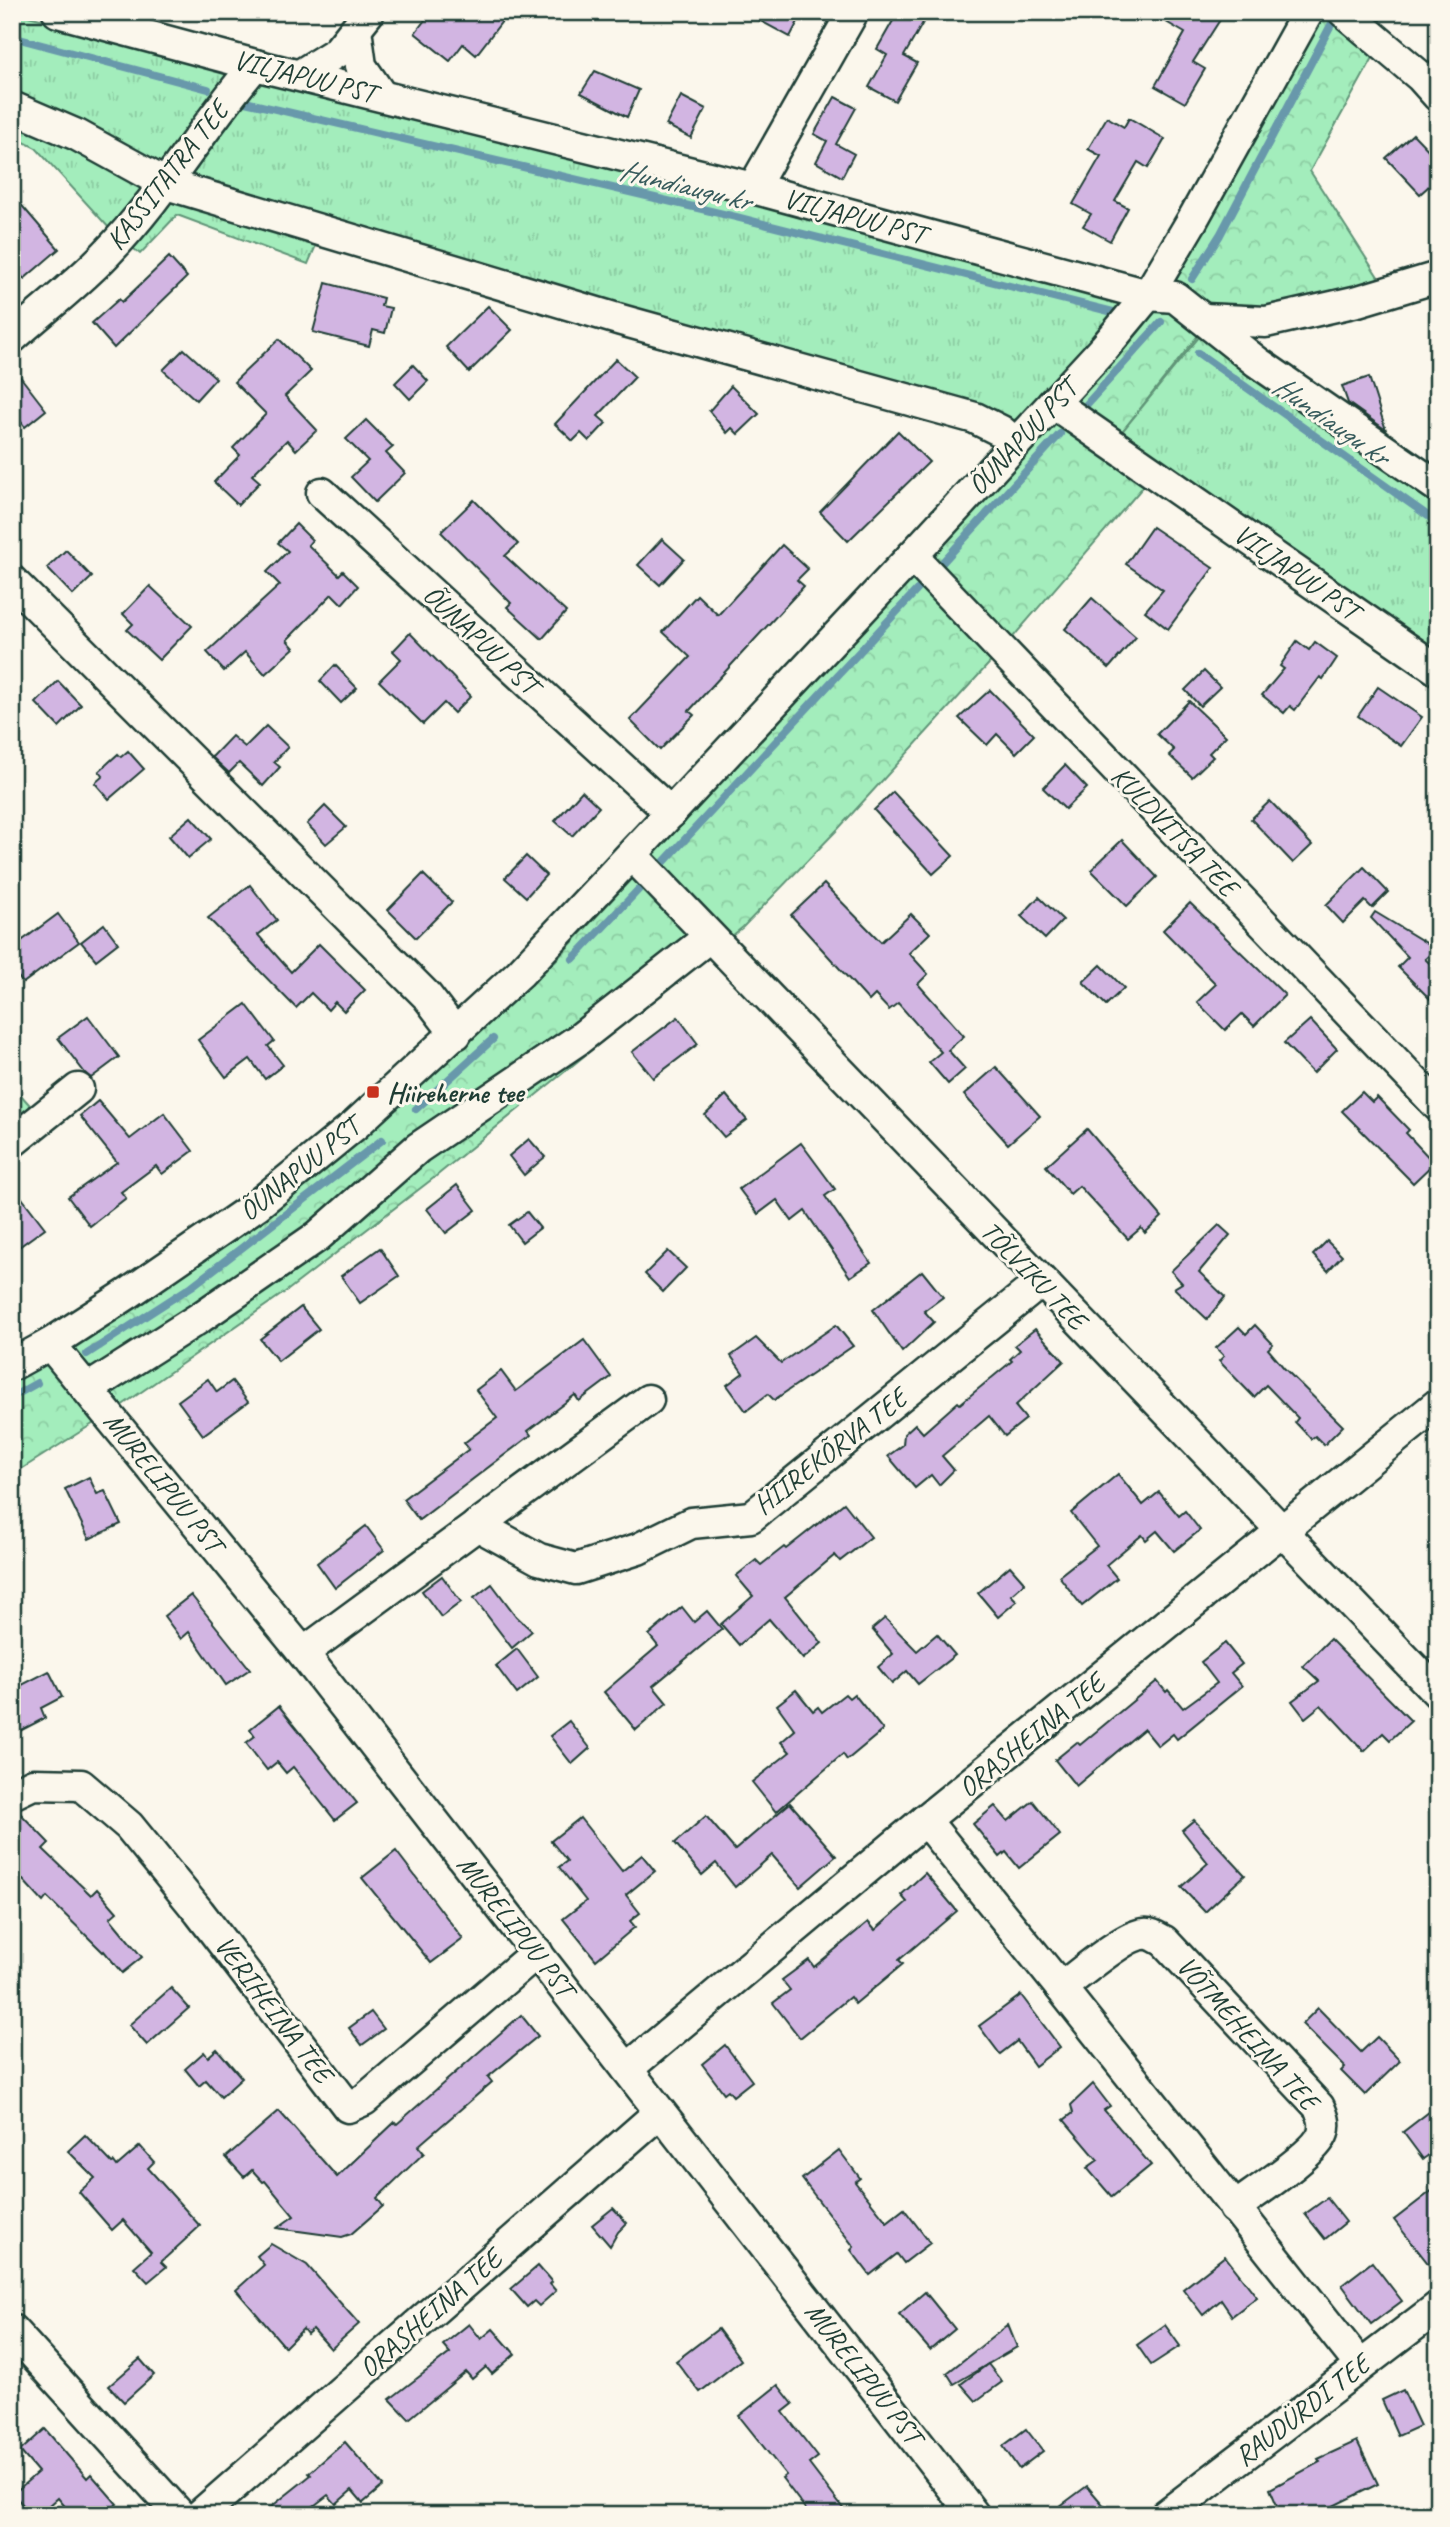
<svg xmlns="http://www.w3.org/2000/svg" width="1450" height="2527" viewBox="0 0 1450 2527" font-family="Caveat,sans-serif">
  <defs>
    <pattern id="forest-crowns" width="20" height="18" patternUnits="userSpaceOnUse" patternTransform="scale(1.75)"><rect width="20" height="18" fill="#a3edbc"/><path d="M2 6a3 3 0 1 1 6 0M12 15a3 3 0 1 1 6 0" fill="none" stroke="#8ccca2"/></pattern>
    <pattern id="park-tufts" width="24" height="20" patternUnits="userSpaceOnUse" patternTransform="scale(1.75)"><rect width="24" height="20" fill="#a3edbc"/><path d="M3 7l-1-3M5 7V3M7 7l1-3M15 17l-1-3M17 17v-4M19 17l1-3" fill="none" stroke="#8ccca2"/></pattern>
  </defs>
  <rect width="100%" height="100%" fill="#fbf7ec"/>
  <filter id="ink" filterUnits="userSpaceOnUse"><feTurbulence type="fractalNoise" baseFrequency=".0143" numOctaves="2"/><feDisplacementMap in="SourceGraphic" scale="14" xChannelSelector="R" yChannelSelector="G"/><feConvolveMatrix kernelMatrix="1 2 1 2 8 2 1 2 1" color-interpolation-filters="sRGB"/></filter>
  <g filter="url(#ink)">
    <polygon fill="url(#forest-crowns)" stroke="#619578" stroke-width="2" points="1322,16 1375,54 1310,171 1382,283 1267,314 1215,314 1109,448 1148,481 1007,644 838,829 743,927 435,1177 288,1290 121,1406 12,1475 12,1381 69,1350 296,1191 475,1036 556,960 1126,345 1170,289"/>
    <g fill="url(#park-tufts)" stroke="#619578" stroke-width="2">
      <polygon points="12,12 247,70 1126,301 1019,419 1007,421 323,229 308,264 177,215 140,254 110,229 36,148 12,136"/>
      <polygon points="1203,332 1438,498 1438,661 1120,434"/>
      <polygon points="12,1085 36,1112 12,1132"/>
    </g>
    <g fill="none" stroke-linecap="round" stroke-linejoin="round">
      <g stroke="#6898ab" stroke-width="8">
        <polyline points="12,37 208,89"/>
        <polyline points="245,102 736,217 1113,312"/>
        <polyline points="1192,279 1220,235 1332,23"/>
        <polyline points="1198,353 1438,523"/>
        <polyline points="1086,405 1161,322"/>
        <polyline points="941,564 1060,434"/>
        <polyline points="663,863 917,590"/>
        <polyline points="573,959 639,889"/>
        <polyline points="416,1109 493,1039"/>
        <polyline points="87,1354 192,1286 382,1140"/>
        <polyline points="12,1397 37,1383"/>
      </g>
    </g>
    <g fill="#d2b5e2" stroke="#1f3d34" stroke-width="2">
      <polygon points="431,12 509,12 476,55 463,44 450,61 415,33"/>
      <polygon points="744,12 803,12 790,37"/>
      <polygon points="898,12 929,12 904,56 917,63 895,101 869,87 887,55 877,49"/>
      <polygon points="1149,12 1225,12 1193,62 1205,69 1185,103 1155,86 1185,33"/>
      <polygon points="595,71 639,90 627,117 581,93"/>
      <polygon points="681,96 706,109 691,138 666,125"/>
      <polygon points="835,97 856,108 836,144 854,154 842,177 816,162 827,141 814,134"/>
      <polygon points="1107,117 1124,127 1129,118 1165,139 1148,168 1138,162 1115,201 1128,208 1110,241 1083,226 1091,214 1073,204 1101,156 1088,149"/>
      <polygon points="1413,134 1438,160 1438,178 1420,194 1386,158"/>
      <polygon points="12,194 59,249 24,279 12,265"/>
      <polygon points="169,257 187,277 114,348 92,323 119,299 122,302"/>
      <polygon points="326,283 383,298 381,306 391,308 385,333 373,330 369,346 313,332"/>
      <polygon points="488,306 512,330 469,372 446,347"/>
      <polygon points="279,339 311,371 285,396 317,430 296,450 287,440 252,475 260,482 238,505 214,482 240,455 233,448 266,414 234,382"/>
      <polygon points="184,349 216,378 196,400 163,370"/>
      <polygon points="616,359 635,377 598,416 606,423 589,441 581,433 573,441 555,424"/>
      <polygon points="413,365 428,381 410,399 395,383"/>
      <polygon points="12,366 46,410 25,427 12,410"/>
      <polygon points="1369,377 1386,430 1348,403 1342,386"/>
      <polygon points="731,386 759,414 738,434 732,428 727,433 709,411"/>
      <polygon points="366,420 393,447 386,453 405,473 375,502 351,477 368,461 346,439"/>
      <polygon points="898,431 929,462 848,541 820,512"/>
      <polygon points="474,500 518,544 505,556 566,612 542,639 507,607 511,603 441,532"/>
      <polygon points="296,524 312,540 308,545 339,575 343,571 358,586 342,604 332,594 287,640 294,648 265,674 245,652 224,671 207,652 280,585 267,572 288,551 278,543"/>
      <polygon points="1152,527 1213,568 1168,629 1145,611 1163,590 1126,564"/>
      <polygon points="662,539 684,559 660,585 638,565"/>
      <polygon points="782,545 808,569 797,580 804,586 689,711 694,715 660,750 630,720 690,657 663,632 697,595 718,615"/>
      <polygon points="66,550 92,577 73,595 47,568"/>
      <polygon points="150,586 192,626 159,660 127,630 133,624 123,614"/>
      <polygon points="1092,598 1136,637 1109,668 1065,629"/>
      <polygon points="410,633 471,696 454,713 444,703 423,724 379,681 401,659 393,651"/>
      <polygon points="1297,641 1309,650 1315,642 1337,658 1323,679 1320,677 1295,710 1290,706 1284,713 1262,695 1284,669 1280,666"/>
      <polygon points="335,665 357,688 341,703 320,681"/>
      <polygon points="1204,671 1220,687 1200,706 1185,690"/>
      <polygon points="58,681 81,705 59,727 36,703"/>
      <polygon points="1378,687 1422,717 1401,746 1358,716"/>
      <polygon points="990,690 1034,735 1016,753 997,734 987,745 959,718"/>
      <polygon points="1189,701 1226,736 1209,753 1213,757 1192,777 1169,755 1174,750 1157,734"/>
      <polygon points="266,726 288,747 274,762 280,767 263,786 239,763 229,773 212,757 232,736 245,747"/>
      <polygon points="128,751 144,769 109,799 95,783 103,776 99,771 118,754 121,757"/>
      <polygon points="1065,765 1087,788 1065,809 1043,788"/>
      <polygon points="582,791 599,807 572,836 555,821"/>
      <polygon points="893,792 953,856 933,874 874,810"/>
      <polygon points="1270,801 1312,845 1293,863 1251,819"/>
      <polygon points="325,806 346,827 326,844 307,824"/>
      <polygon points="191,817 211,839 188,858 169,836"/>
      <polygon points="1122,840 1157,877 1127,906 1091,870"/>
      <polygon points="526,856 546,875 526,897 505,878"/>
      <polygon points="1364,867 1388,892 1372,908 1365,901 1343,923 1326,905"/>
      <polygon points="423,874 452,902 416,938 388,910"/>
      <polygon points="824,884 881,942 911,914 930,933 909,953 928,974 918,984 964,1036 948,1050 965,1069 948,1084 929,1062 941,1052 898,1003 889,1010 875,995 869,1001 791,915"/>
      <polygon points="250,885 277,920 258,935 291,972 319,944 365,990 344,1011 335,1002 328,1010 311,993 296,1008 208,918"/>
      <polygon points="1039,897 1063,920 1045,939 1021,916"/>
      <polygon points="1190,903 1285,995 1254,1026 1242,1014 1225,1030 1197,1002 1216,984 1163,930"/>
      <polygon points="1375,912 1436,949 1425,959 1438,971 1438,1007 1398,967 1408,957 1371,918"/>
      <polygon points="58,914 79,942 23,983 12,969 12,948"/>
      <polygon points="104,924 118,943 96,960 81,942"/>
      <polygon points="1101,965 1124,988 1106,1005 1083,982"/>
      <polygon points="246,1004 274,1041 268,1046 283,1065 265,1079 250,1059 226,1077 198,1040"/>
      <polygon points="88,1016 119,1057 91,1078 85,1073 58,1038"/>
      <polygon points="678,1017 698,1044 653,1078 632,1052"/>
      <polygon points="1310,1020 1337,1049 1313,1073 1284,1043"/>
      <polygon points="996,1067 1040,1116 1008,1144 964,1095"/>
      <polygon points="1362,1092 1372,1102 1377,1097 1409,1130 1406,1133 1434,1163 1413,1183 1342,1111"/>
      <polygon points="726,1095 747,1120 724,1137 705,1115"/>
      <polygon points="98,1101 130,1139 164,1113 193,1151 162,1174 156,1166 121,1192 126,1198 90,1226 68,1197 117,1162 80,1116"/>
      <polygon points="1087,1129 1162,1217 1145,1233 1141,1228 1128,1239 1079,1186 1070,1194 1046,1166"/>
      <polygon points="529,1139 545,1157 524,1175 509,1156"/>
      <polygon points="801,1143 835,1189 825,1196 871,1263 850,1277 805,1211 792,1221 777,1200 758,1214 739,1189"/>
      <polygon points="12,1185 45,1228 12,1252"/>
      <polygon points="457,1185 476,1210 446,1233 427,1209"/>
      <polygon points="527,1212 540,1228 522,1242 509,1225"/>
      <polygon points="1219,1225 1230,1235 1199,1272 1225,1297 1207,1319 1174,1288 1182,1283 1171,1271"/>
      <polygon points="1327,1241 1342,1256 1328,1271 1313,1255"/>
      <polygon points="380,1248 399,1276 360,1303 341,1276"/>
      <polygon points="668,1251 686,1268 663,1292 645,1274"/>
      <polygon points="922,1271 943,1297 924,1311 934,1322 902,1352 873,1310"/>
      <polygon points="301,1307 319,1329 278,1361 260,1339"/>
      <polygon points="836,1325 853,1346 774,1400 768,1394 746,1411 727,1385 743,1373 731,1356 756,1338 781,1363"/>
      <polygon points="1255,1325 1273,1344 1268,1349 1284,1368 1343,1426 1324,1445 1315,1436 1311,1439 1295,1422 1298,1418 1266,1385 1254,1397 1219,1361 1224,1356 1216,1348 1239,1327 1246,1334"/>
      <polygon points="1035,1329 1064,1361 1015,1406 1026,1419 1005,1436 989,1416 942,1456 954,1470 939,1485 931,1475 915,1488 888,1456 903,1445 904,1434 915,1424 923,1433 958,1402 960,1404 1012,1361 1010,1359 1020,1350 1015,1345"/>
      <polygon points="584,1340 611,1377 579,1401 575,1395 528,1431 531,1435 419,1520 403,1499 469,1449 464,1443 497,1418 476,1390 501,1371 516,1391"/>
      <polygon points="208,1379 217,1392 232,1381 248,1402 203,1435 178,1401"/>
      <polygon points="1118,1474 1143,1505 1159,1492 1179,1516 1185,1511 1200,1530 1174,1551 1157,1531 1146,1540 1142,1535 1106,1565 1117,1578 1082,1606 1059,1576 1097,1546 1071,1513"/>
      <polygon points="89,1477 97,1494 105,1491 121,1524 89,1539 65,1489"/>
      <polygon points="844,1503 871,1537 840,1561 835,1555 785,1597 822,1643 803,1659 769,1619 739,1645 721,1624 753,1596 736,1576 756,1560 761,1565 784,1547 786,1549"/>
      <polygon points="366,1526 384,1550 335,1588 317,1563"/>
      <polygon points="1010,1566 1025,1583 1011,1595 1017,1601 998,1617 978,1593"/>
      <polygon points="442,1576 461,1602 441,1617 422,1591"/>
      <polygon points="492,1584 516,1616 532,1631 512,1648 474,1598"/>
      <polygon points="191,1595 250,1669 226,1685 189,1632 181,1639 164,1616"/>
      <polygon points="682,1607 694,1622 707,1611 722,1629 653,1686 667,1703 636,1730 604,1692 658,1646 649,1635"/>
      <polygon points="885,1618 917,1651 937,1634 955,1655 918,1684 907,1671 892,1684 878,1667 893,1654 872,1629"/>
      <polygon points="1330,1639 1411,1721 1390,1740 1383,1733 1364,1751 1321,1705 1305,1718 1292,1701 1319,1681 1303,1666"/>
      <polygon points="1225,1643 1242,1664 1231,1673 1242,1686 1177,1739 1173,1734 1158,1746 1144,1729 1076,1786 1055,1760 1077,1742 1080,1745 1157,1681 1166,1692 1168,1690 1183,1708 1217,1683 1201,1662"/>
      <polygon points="517,1649 538,1677 517,1694 496,1666"/>
      <polygon points="49,1671 62,1697 41,1708 45,1718 12,1735 12,1690"/>
      <polygon points="796,1690 813,1711 818,1707 822,1712 845,1694 849,1698 854,1694 883,1730 847,1760 843,1754 776,1812 752,1782 790,1752 781,1742 795,1730 777,1705"/>
      <polygon points="279,1706 357,1803 335,1820 293,1767 286,1773 277,1762 267,1770 246,1743 255,1736 250,1729"/>
      <polygon points="569,1721 590,1748 572,1764 550,1736"/>
      <polygon points="1033,1801 1060,1835 1019,1868 1006,1852 1000,1857 973,1824 995,1806 1008,1821"/>
      <polygon points="790,1803 836,1856 800,1887 772,1855 735,1887 716,1863 702,1875 675,1843 706,1816 735,1850"/>
      <polygon points="17,1810 49,1843 43,1849 91,1895 97,1889 117,1912 110,1918 142,1957 122,1973 104,1951 103,1952 47,1897 43,1902 12,1868 12,1811"/>
      <polygon points="580,1818 622,1871 642,1855 655,1871 626,1895 640,1913 630,1921 635,1927 596,1960 563,1919 586,1901 559,1867 567,1861 551,1841"/>
      <polygon points="1194,1820 1245,1875 1205,1912 1181,1887 1208,1863 1182,1830"/>
      <polygon points="396,1851 463,1939 431,1963 362,1878"/>
      <polygon points="925,1873 957,1911 899,1960 903,1964 855,2004 850,1997 800,2038 773,2003 790,1990 782,1980 809,1960 814,1967 868,1922 875,1930 907,1902 901,1895"/>
      <polygon points="171,1988 189,2008 147,2045 129,2025"/>
      <polygon points="1021,1995 1060,2047 1035,2066 1017,2041 1000,2054 979,2026"/>
      <polygon points="1318,2008 1361,2052 1377,2037 1400,2061 1365,2095 1341,2071 1345,2067 1302,2024"/>
      <polygon points="371,2012 384,2029 362,2045 349,2028"/>
      <polygon points="521,2015 538,2036 488,2077 492,2082 418,2146 424,2153 377,2198 383,2206 351,2234 342,2237 277,2228 294,2216 265,2181 263,2182 252,2170 244,2177 226,2157 279,2111 337,2177 395,2122 397,2124"/>
      <polygon points="725,2045 752,2081 733,2096 728,2090 724,2093 702,2064"/>
      <polygon points="217,2049 242,2078 221,2097 206,2080 199,2086 185,2069 204,2052 208,2057"/>
      <polygon points="1093,2084 1110,2106 1104,2110 1151,2165 1112,2197 1087,2168 1098,2160 1064,2120 1073,2113 1071,2105"/>
      <polygon points="1438,2105 1438,2149 1423,2159 1403,2132"/>
      <polygon points="85,2135 112,2163 114,2162 117,2166 140,2146 154,2162 148,2168 200,2226 161,2262 166,2267 148,2282 134,2267 151,2252 123,2220 112,2230 79,2192 95,2178 68,2151"/>
      <polygon points="839,2150 860,2178 855,2182 887,2222 904,2209 930,2243 904,2263 897,2254 870,2275 851,2250 854,2247 802,2179"/>
      <polygon points="1438,2186 1438,2276 1394,2220"/>
      <polygon points="1327,2198 1346,2222 1325,2239 1305,2214"/>
      <polygon points="613,2208 627,2223 618,2232 610,2246 592,2225"/>
      <polygon points="271,2244 307,2265 359,2324 331,2349 313,2329 307,2334 303,2329 285,2347 236,2290 264,2265 257,2256"/>
      <polygon points="1225,2256 1257,2297 1232,2316 1221,2300 1203,2315 1183,2289"/>
      <polygon points="1372,2262 1402,2301 1371,2324 1342,2285"/>
      <polygon points="538,2266 552,2282 550,2284 556,2291 539,2306 534,2301 527,2307 511,2289"/>
      <polygon points="925,2292 955,2329 930,2350 899,2314"/>
      <polygon points="469,2324 481,2339 493,2329 515,2354 492,2374 486,2367 472,2379 466,2372 409,2419 390,2399 450,2353 443,2345"/>
      <polygon points="1008,2325 1017,2347 954,2384 947,2373"/>
      <polygon points="1165,2325 1180,2346 1151,2365 1137,2345"/>
      <polygon points="718,2329 741,2360 700,2392 676,2361"/>
      <polygon points="140,2359 154,2375 124,2402 109,2386"/>
      <polygon points="988,2364 1002,2382 976,2401 961,2384"/>
      <polygon points="778,2385 793,2404 783,2412 818,2457 809,2464 848,2515 810,2515 782,2478 786,2475 739,2416"/>
      <polygon points="1403,2390 1420,2426 1398,2436 1382,2400"/>
      <polygon points="45,2429 87,2478 91,2474 117,2504 104,2515 72,2515 58,2498 39,2515 32,2515 13,2494 38,2472 20,2451"/>
      <polygon points="1026,2429 1043,2451 1019,2469 1003,2446"/>
      <polygon points="1357,2441 1378,2484 1315,2515 1281,2515 1270,2489 1320,2462 1318,2459"/>
      <polygon points="345,2442 383,2486 363,2503 352,2490 336,2504 328,2495 302,2515 261,2515 311,2475 309,2473"/>
      <polygon points="1087,2486 1112,2515 1048,2515"/>
    </g>
    <g fill="none" stroke-linecap="round" stroke-linejoin="round">
      <defs>
        <g id="minor">
          <polyline points="58,12 255,65 753,188 1148,295 1175,297 1257,362 1438,487"/>
          <polyline points="1344,12 1421,77 1438,96"/>
          <polyline points="356,29 361,66 381,95"/>
          <polyline points="300,75 337,52 369,12"/>
          <polyline points="12,107 77,135 166,184 621,320 975,418 1001,431 1015,443"/>
          <polyline points="753,188 853,12"/>
          <polyline points="1204,319 1266,322 1358,301 1438,277"/>
          <path d="M12,338C43,310 76,285 105,255C162,197 203,126 255,65"/>
          <polyline points="1053,403 1438,670"/>
          <polyline points="322,493 671,813"/>
          <polyline points="912,556 1438,1106"/>
          <polyline points="12,581 427,996 456,1034"/>
          <polyline points="632,855 1438,1693"/>
          <polyline points="12,1142 78,1089"/>
          <polyline points="50,1344 303,1653 974,2515"/>
          <polyline points="12,1365 50,1344 129,1293 257,1205 355,1125 520,973 912,556 1104,348 1148,295 1193,219 1308,12"/>
          <polyline points="88,1389 201,1317 318,1236 418,1148 579,1039 709,937"/>
          <polyline points="477,1525 539,1559 576,1569 638,1549 691,1523 751,1517 1041,1282"/>
          <polyline points="303,1653 648,1400"/>
          <polyline points="12,1794 33,1784 81,1785 129,1826 199,1912 348,2107 364,2100 537,1952"/>
          <polyline points="925,1820 1061,1988 1360,2365"/>
          <path d="M1061,1988C1077,1976 1126,1934 1144,1934C1151,1933 1158,1938 1164,1941L1319,2107C1323,2116 1326,2123 1323,2133C1317,2153 1253,2194 1234,2208"/>
          <polyline points="627,2069 925,1820 1438,1404"/>
          <polyline points="12,2330 180,2515"/>
          <polyline points="200,2515 660,2112"/>
          <polyline points="1166,2515 1438,2307"/>
        </g>
      </defs>
      <use href="#minor" stroke="#1f3d34" stroke-width="35"/>
      <use href="#minor" stroke="#fbf7ec" stroke-width="30"/>
    </g>
  </g>
  <rect fill="#c8321e" stroke="#fbf7ec" stroke-width="2.5" x="366" y="1085" width="14" height="14" rx="3.5"/>
  <g text-anchor="middle" dominant-baseline="central" stroke-width="6" stroke-linejoin="round" paint-order="stroke">
    <g font-size="28" fill="#1f3d34" stroke="#fbf7ec">
      <text transform="translate(305 76) rotate(14)">VILJAPUU PST</text>
      <text transform="translate(167 175) rotate(-52)">KASSITATRA TEE</text>
      <text transform="translate(855 216) rotate(15)">VILJAPUU PST</text>
      <text transform="translate(1022 437) rotate(-47)">ÕUNAPUU PST</text>
      <text transform="translate(1297 572) rotate(35)">VILJAPUU PST</text>
      <text transform="translate(481 639) rotate(43)">ÕUNAPUU PST</text>
      <text transform="translate(1175 831) rotate(46)">KULDVITSA TEE</text>
      <text transform="translate(299 1169) rotate(-39)">ÕUNAPUU PST</text>
      <text transform="translate(1034 1275) rotate(46)">TÕLVIKU TEE</text>
      <text transform="translate(830 1451) rotate(-38)">HIIREKÕRVA TEE</text>
      <text transform="translate(164 1482) rotate(51)">MURELIPUU PST</text>
      <text transform="translate(1031 1735) rotate(-39)">ORASHEINA TEE</text>
      <text transform="translate(516 1926) rotate(52)">MURELIPUU PST</text>
      <text transform="translate(274 2009) rotate(53)">VERIHEINA TEE</text>
      <text transform="translate(1248 2033) rotate(48)">VÕTMEHEINA TEE</text>
      <text transform="translate(430 2313) rotate(-41)">ORASHEINA TEE</text>
      <text transform="translate(864 2373) rotate(52)">MURELIPUU PST</text>
      <text transform="translate(1302 2410) rotate(-38)">RAUDÜRDI TEE</text>
    </g>
    <g font-size="28" font-weight="bold" fill="#1f3d34" stroke="#fbf7ec" text-anchor="start">
      <text x="387" y="1092">Hiireherne tee</text>
    </g>
    <g font-size="30" font-style="italic" fill="#375b5c" stroke="#fbf7ec">
      <text transform="translate(685 185) rotate(14)">Hundiaugu kr</text>
      <text transform="translate(1331 420) rotate(35)">Hundiaugu kr</text>
    </g>
  </g>
  <rect width="1450" height="2527" fill="none" stroke="#fbf7ec" stroke-width="42"/>
  <rect x="21" y="21" width="1408" height="2485" fill="none" stroke="#1f3d34" stroke-width="2.5" filter="url(#ink)"/>
</svg>
